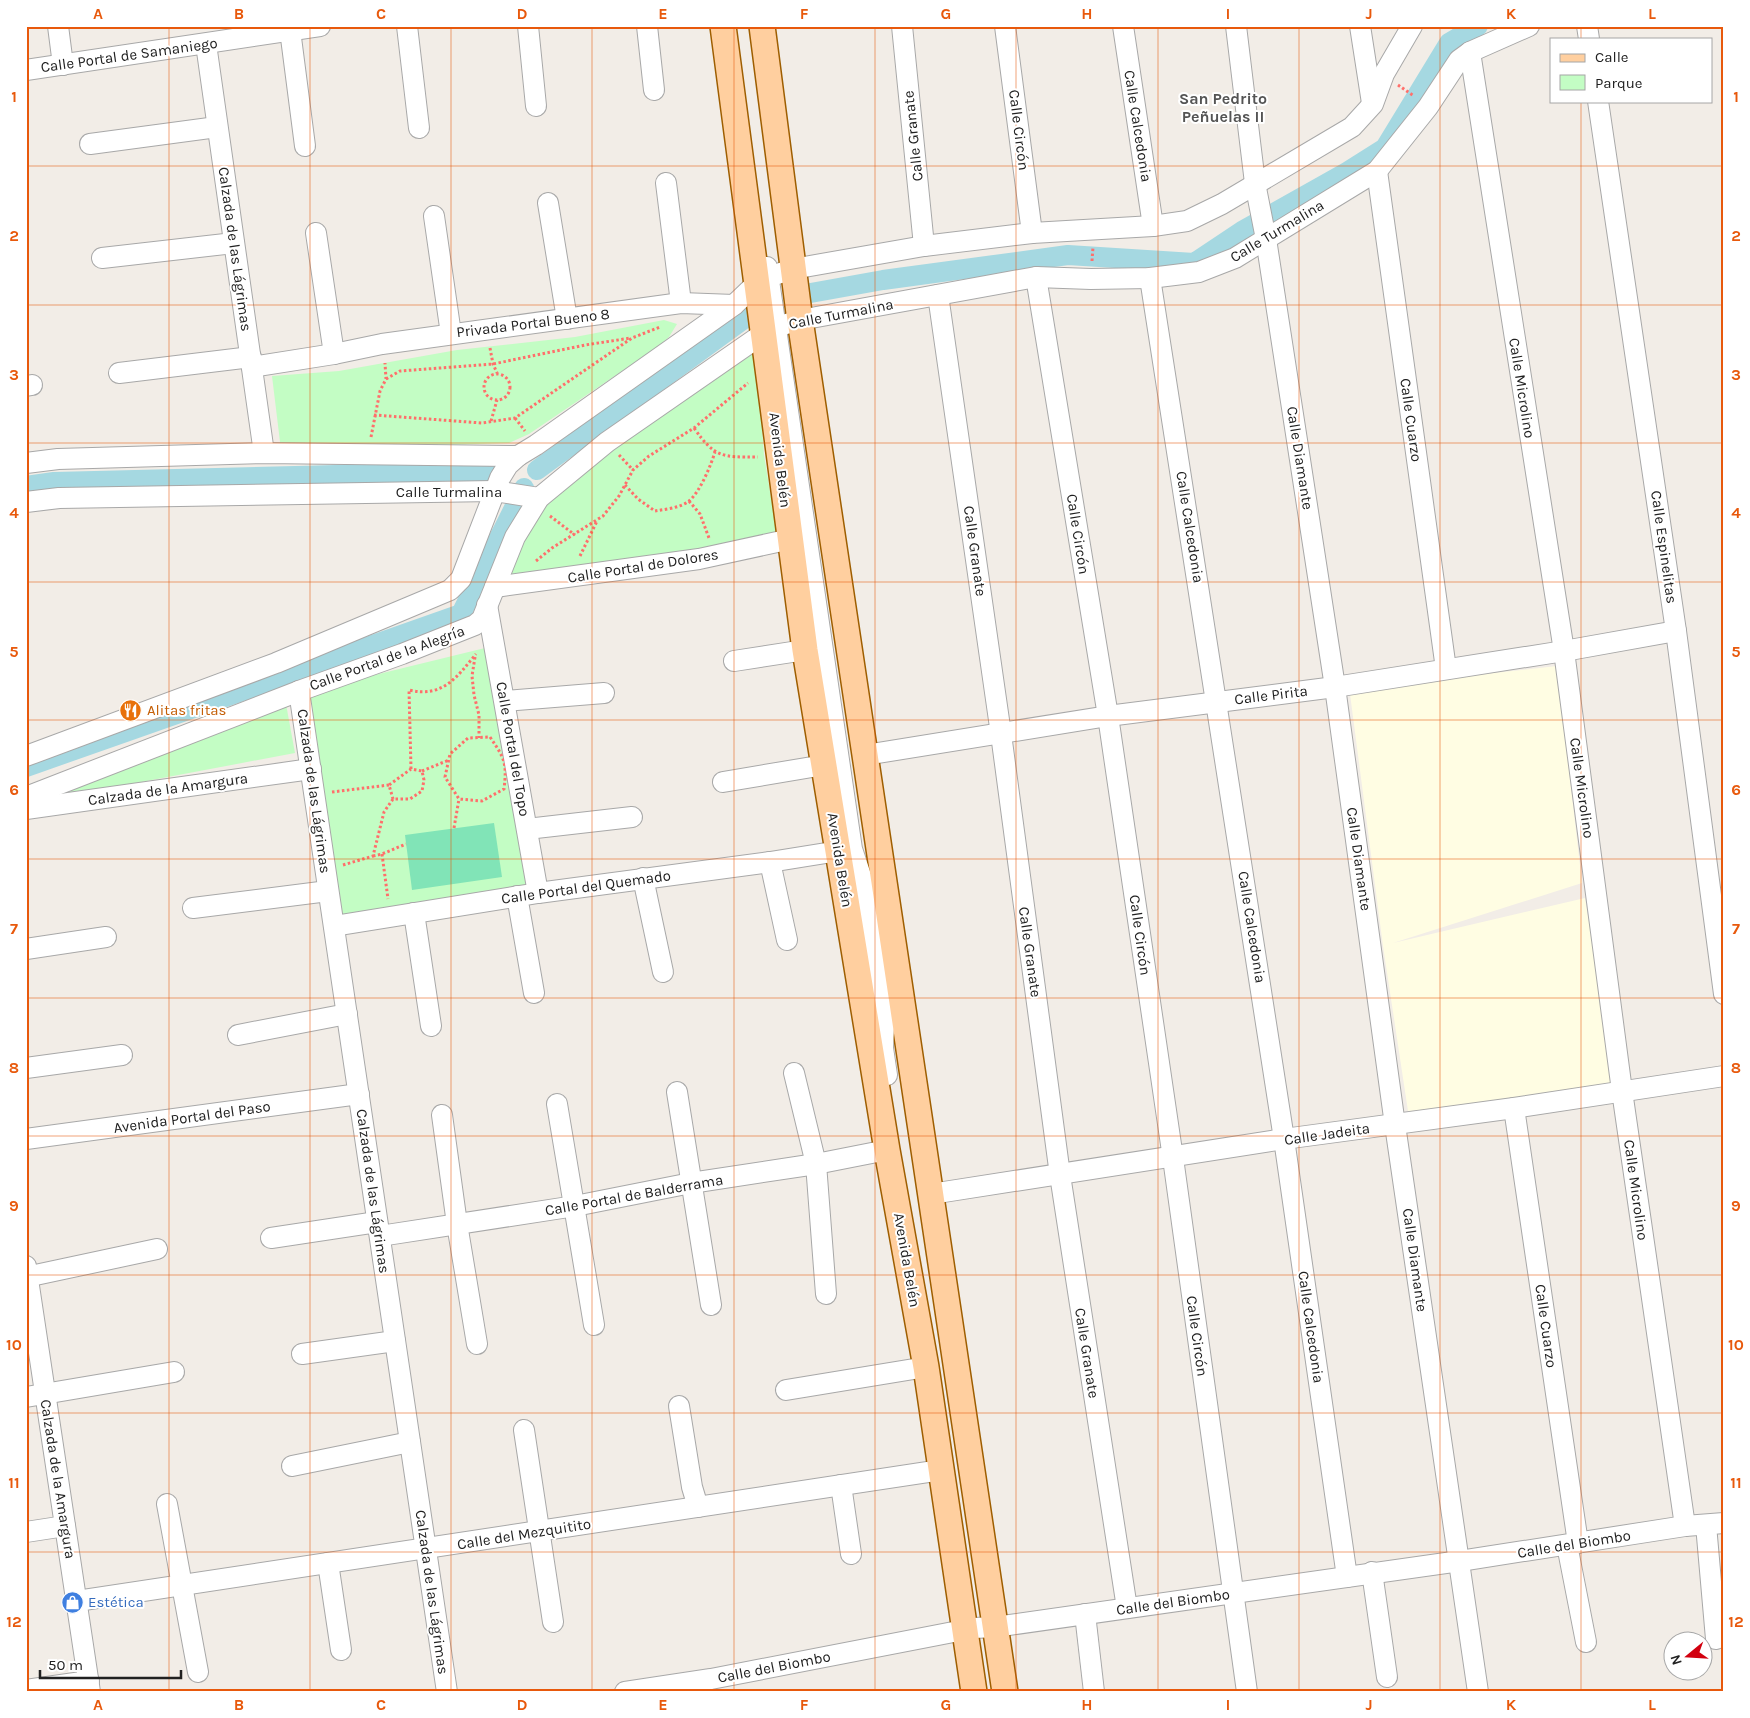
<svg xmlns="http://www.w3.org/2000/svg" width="1750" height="1718" viewBox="0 0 1750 1718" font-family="Karla,sans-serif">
  <rect width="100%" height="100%" fill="#f2ede7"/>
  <polygon fill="#fffde3" points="1557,666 1582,883 1393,943 1585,898 1616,1086 1514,1102 1408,1111 1383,946 1350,694 1448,678"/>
  <g fill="#c3fdc4">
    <polygon points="664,320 677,324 669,337 659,346 529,434 509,443 281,450 272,376 339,371 457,350 575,337"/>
    <polygon points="754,353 758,374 764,455 777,534 706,550 508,580 543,498"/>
    <polygon points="485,648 532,898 340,924 305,692"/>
    <polygon points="286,704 295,753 30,803"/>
  </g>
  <polygon fill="#81e4b7" points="494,823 502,877 412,890 405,835"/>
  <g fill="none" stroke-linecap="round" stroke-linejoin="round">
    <g stroke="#a5d8e1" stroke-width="20">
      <polyline points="805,294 883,280 1068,255 1194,263 1242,231 1347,172 1385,148 1449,43 1478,26"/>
      <polyline points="537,470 755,311"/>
      <polyline points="26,486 54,482 499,471"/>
      <polyline points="26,767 461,614 524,488"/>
    </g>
    <defs>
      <g id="minor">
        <polyline points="58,26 63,65"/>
        <polyline points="407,26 419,128"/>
        <polyline points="528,26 536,106"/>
        <polyline points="647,26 654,90"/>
        <polyline points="902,26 924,246"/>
        <polyline points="1005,26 1032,233"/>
        <polyline points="1123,26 1153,226"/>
        <polyline points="1236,26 1255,183 1266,239 1335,687 1395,1125 1478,1692"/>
        <polyline points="1360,26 1372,103"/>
        <polyline points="1587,26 1589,39"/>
        <polyline points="290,30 305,146"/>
        <polyline points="206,44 264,453"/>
        <polyline points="1470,52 1564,651 1622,1091 1685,1526"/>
        <polyline points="26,70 320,26"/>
        <polyline points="1598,101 1676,631 1724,994"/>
        <polyline points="90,144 217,127"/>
        <polyline points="1377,171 1446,669"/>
        <polyline points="666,183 681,303"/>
        <polyline points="548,203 567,319"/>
        <polyline points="434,216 451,334"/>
        <polyline points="316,233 334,354"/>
        <polyline points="102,258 234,243"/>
        <polyline points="767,267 852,849 866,891 885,1007 883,1048 887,1075"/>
        <polyline points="1036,277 1108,716 1173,1158 1247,1692"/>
        <polyline points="1150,278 1284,1139 1347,1577"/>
        <polyline points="938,295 1001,734 1060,1175 1127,1608"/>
        <polyline points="252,367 334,354 382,344 681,303 734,305"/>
        <polyline points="119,373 251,357"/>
        <polyline points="26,386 32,385"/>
        <polyline points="26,463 58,459 264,453 518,456 536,445 734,305 758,282 768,277 793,269 924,246 1032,233 1153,226 1187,221 1222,204 1352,127 1373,104 1384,74 1412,26"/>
        <polyline points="26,502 59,498 494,491 539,498"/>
        <polyline points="495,587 699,559 791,539"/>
        <polyline points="487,605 538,893"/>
        <polyline points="734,661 805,650"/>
        <polyline points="299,691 447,1692"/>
        <polyline points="505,701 604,693"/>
        <polyline points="865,755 1108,716 1335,687 1564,651 1676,631"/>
        <polyline points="26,756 276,663 450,590 461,579 500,478 508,465 518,456"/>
        <polyline points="723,782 824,765"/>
        <polyline points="26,797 299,691 402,654 475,625 482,619 515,537 539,498 607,442 764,333 776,327 800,320 1036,277 1091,279 1150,278 1199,272 1235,258 1377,171 1428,107 1459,60 1470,52 1529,26"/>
        <polyline points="26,809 311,769"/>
        <polyline points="527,829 632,817"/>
        <polyline points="770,862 787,940"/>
        <polyline points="643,878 663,972"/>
        <polyline points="517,896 534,993"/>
        <polyline points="193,908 328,891"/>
        <polyline points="414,913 431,1026"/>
        <polyline points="334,926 538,893 770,862 851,849"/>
        <polyline points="26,949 106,937"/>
        <polyline points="238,1035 347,1014"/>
        <polyline points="26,1068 122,1055"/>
        <polyline points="794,1073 816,1164 826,1294"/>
        <polyline points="677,1092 711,1305"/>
        <polyline points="557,1104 594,1325"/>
        <polyline points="1514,1108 1578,1543"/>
        <polyline points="442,1115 457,1224 477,1344"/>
        <polyline points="26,1139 359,1094"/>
        <polyline points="931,1194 1284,1139 1514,1108 1724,1076"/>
        <polyline points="380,1236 575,1206 691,1183 816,1164 887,1150"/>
        <polyline points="271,1238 377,1222"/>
        <polyline points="26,1266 90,1692"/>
        <polyline points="26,1277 157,1249"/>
        <polyline points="302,1354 395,1341"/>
        <polyline points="786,1390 926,1367"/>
        <polyline points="26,1397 174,1372"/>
        <polyline points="679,1406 692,1487 698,1507"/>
        <polyline points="524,1430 553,1622"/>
        <polyline points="292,1466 410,1442"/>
        <polyline points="841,1485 851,1554"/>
        <polyline points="167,1504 198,1672"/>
        <polyline points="1706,1525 1716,1639"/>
        <polyline points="26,1532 65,1526"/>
        <polyline points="1567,1545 1586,1642"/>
        <polyline points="328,1563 341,1650"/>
        <polyline points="1372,1572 1387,1677"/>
        <polyline points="77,1601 941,1470"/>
        <polyline points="1085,1614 1094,1692"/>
        <polyline points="26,1690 89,1681"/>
        <polyline points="625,1692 711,1679 974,1628 995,1627 1460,1561 1685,1526 1724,1523"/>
      </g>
      <g id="major">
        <polyline points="723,26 805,650 887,1150 926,1367 974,1692"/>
        <polyline points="762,26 799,313 1005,1692"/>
      </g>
    </defs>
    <use href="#minor" stroke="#a8a8a8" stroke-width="22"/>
    <use href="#major" stroke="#9e5e00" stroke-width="28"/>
    <g stroke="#ff6f6b" stroke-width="3" stroke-dasharray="2.5 2.5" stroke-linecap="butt">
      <polyline points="1398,85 1414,96"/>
      <polyline points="1092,261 1093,247"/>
      <polyline points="490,348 493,364 497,373"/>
      <circle cx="497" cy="387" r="13"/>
      <polyline points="386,379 400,371 493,364 585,345 631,338"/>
      <polyline points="374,415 482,423 515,418 632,338 660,327"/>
      <polyline points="515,418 525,431"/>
      <polyline points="491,421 497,400"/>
      <path d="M694,428C715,458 722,457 758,457"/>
      <polyline points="371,437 380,391 386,379 385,363"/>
      <polyline points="619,455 633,470"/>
      <path d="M625,485L638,499L655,511C666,509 680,508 689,501C700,492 711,465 715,452"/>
      <polyline points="689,501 700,514 709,538"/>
      <polyline points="550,516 575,535"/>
      <polyline points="580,556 597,521"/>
      <polyline points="536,561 552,548 603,516 619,496 633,470 649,456 694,428 748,383"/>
      <polyline points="475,657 472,676 474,695 479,715 479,738"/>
      <path d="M490,737C505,759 507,763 504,789L482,801L459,799L445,777L450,754L468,738Z"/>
      <path d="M411,769L409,690C443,698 457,677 476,654"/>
      <polyline points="422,771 449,760"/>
      <polyline points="332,792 389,785"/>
      <polyline points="454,828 459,799"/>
      <polyline points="382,854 388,899"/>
      <polyline points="373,856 382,854 406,844"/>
      <polyline points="343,865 373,856 384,812 393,799 410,799 422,791 424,780 422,771 411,769 389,785 393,799"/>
    </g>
    <use href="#minor" stroke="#fff" stroke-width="20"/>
    <use href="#major" stroke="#ffcf9f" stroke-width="25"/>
  </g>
  <path fill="none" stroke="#e8590c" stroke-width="1" stroke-opacity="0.55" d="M169,26V1692M310,26V1692M451,26V1692M592,26V1692M734,26V1692M875,26V1692M1016,26V1692M1158,26V1692M1299,26V1692M1440,26V1692M1581,26V39M1581,101V1692M26,166H1724M26,305H1724M26,443H1724M26,582H1724M26,720H1724M26,859H1724M26,998H1724M26,1136H1724M26,1275H1724M26,1413H1724M26,1552H1724"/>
  <defs>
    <symbol id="restaurant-disc" viewBox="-11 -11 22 22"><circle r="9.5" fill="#e8710a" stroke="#fff"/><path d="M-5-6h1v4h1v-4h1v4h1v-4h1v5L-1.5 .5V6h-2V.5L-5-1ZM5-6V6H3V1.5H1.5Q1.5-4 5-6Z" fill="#fff"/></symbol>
    <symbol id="shop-disc" viewBox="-11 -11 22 22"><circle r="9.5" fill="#3f7fe0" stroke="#fff"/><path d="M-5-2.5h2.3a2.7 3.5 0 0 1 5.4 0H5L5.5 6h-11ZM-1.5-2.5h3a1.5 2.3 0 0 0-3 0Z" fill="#fff"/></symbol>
  </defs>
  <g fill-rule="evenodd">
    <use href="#restaurant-disc" x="118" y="698" width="25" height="25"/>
    <use href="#shop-disc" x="60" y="1590" width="25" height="25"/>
  </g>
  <g text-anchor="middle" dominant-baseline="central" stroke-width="4" stroke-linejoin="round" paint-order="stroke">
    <g font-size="15" fill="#212121" stroke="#fff">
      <text transform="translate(129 55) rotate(-8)">Calle Portal de Samaniego</text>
      <text transform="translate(1138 126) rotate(81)">Calle Calcedonia</text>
      <text transform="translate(1019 130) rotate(83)">Calle Circón</text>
      <text transform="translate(913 136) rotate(-96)">Calle Granate</text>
      <text transform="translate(1277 231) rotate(-31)">Calle Turmalina</text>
      <text transform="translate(235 249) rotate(82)">Calzada de las Lágrimas</text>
      <text transform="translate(841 314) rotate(-11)">Calle Turmalina</text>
      <text transform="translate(533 323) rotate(-7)">Privada Portal Bueno 8</text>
      <text transform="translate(1522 388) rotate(81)">Calle Microlino</text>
      <text transform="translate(1411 420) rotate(82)">Calle Cuarzo</text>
      <text transform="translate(1300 458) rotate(81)">Calle Diamante</text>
      <text transform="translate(780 460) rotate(83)">Avenida Belén</text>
      <text x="449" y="492">Calle Turmalina</text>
      <text transform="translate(1190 527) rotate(81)">Calle Calcedonia</text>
      <text transform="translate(1078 534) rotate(81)">Calle Circón</text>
      <text transform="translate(1664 547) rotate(82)">Calle Espinelitas</text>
      <text transform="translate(975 551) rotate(82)">Calle Granate</text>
      <text transform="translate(643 566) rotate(-9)">Calle Portal de Dolores</text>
      <text transform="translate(387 658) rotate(-20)">Calle Portal de la Alegría</text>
      <text transform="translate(1271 695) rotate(-7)">Calle Pirita</text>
      <text transform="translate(513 749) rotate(80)">Calle Portal del Topo</text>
      <text transform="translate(1582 788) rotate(82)">Calle Microlino</text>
      <text transform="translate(168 789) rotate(-8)">Calzada de la Amargura</text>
      <text transform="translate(314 791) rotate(82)">Calzada de las Lágrimas</text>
      <text transform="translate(1359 859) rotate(82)">Calle Diamante</text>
      <text transform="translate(840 860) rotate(81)">Avenida Belén</text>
      <text transform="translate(586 887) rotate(-8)">Calle Portal del Quemado</text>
      <text transform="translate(1252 927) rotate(81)">Calle Calcedonia</text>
      <text transform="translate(1140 935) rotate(82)">Calle Circón</text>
      <text transform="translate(1030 952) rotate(82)">Calle Granate</text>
      <text transform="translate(192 1117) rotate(-8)">Avenida Portal del Paso</text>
      <text transform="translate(1327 1134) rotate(-8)">Calle Jadeita</text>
      <text transform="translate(1636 1190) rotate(82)">Calle Microlino</text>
      <text transform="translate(373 1191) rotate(82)">Calzada de las Lágrimas</text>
      <text transform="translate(634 1195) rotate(-10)">Calle Portal de Balderrama</text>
      <text transform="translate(907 1260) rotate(80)">Avenida Belén</text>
      <text transform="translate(1415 1260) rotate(82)">Calle Diamante</text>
      <text transform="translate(1546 1326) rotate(82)">Calle Cuarzo</text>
      <text transform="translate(1311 1327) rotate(82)">Calle Calcedonia</text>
      <text transform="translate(1197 1336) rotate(82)">Calle Circón</text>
      <text transform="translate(1087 1353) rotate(81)">Calle Granate</text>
      <text transform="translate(58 1479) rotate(81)">Calzada de la Amargura</text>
      <text transform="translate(524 1534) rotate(-9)">Calle del Mezquitito</text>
      <text transform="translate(1574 1544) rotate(-9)">Calle del Biombo</text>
      <text transform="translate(432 1592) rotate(82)">Calzada de las Lágrimas</text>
      <text transform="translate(1173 1602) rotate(-8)">Calle del Biombo</text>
      <text transform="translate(774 1667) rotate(-11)">Calle del Biombo</text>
    </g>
    <g font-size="15" fill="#c56008" stroke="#fff" text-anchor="start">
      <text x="147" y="710">Alitas fritas</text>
    </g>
    <g font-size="15" fill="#366cbe" stroke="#fff" text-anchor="start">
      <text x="88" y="1602">Estética</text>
    </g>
    <g font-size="16" font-weight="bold" fill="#545454" stroke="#fff">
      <text x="1223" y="98">San Pedrito<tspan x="1223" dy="18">Peñuelas II</tspan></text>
    </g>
  </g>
  <rect width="1750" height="1718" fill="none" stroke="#ffffff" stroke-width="55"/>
  <rect x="1550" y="38" width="162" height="65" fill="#ffffff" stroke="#a6a6a6"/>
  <rect x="1560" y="54" width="25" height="8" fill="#ffcf9f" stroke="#a6a6a6"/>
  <text x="1595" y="62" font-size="15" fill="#212121">Calle</text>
  <rect x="1560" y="75" width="25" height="15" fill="#c3fdc4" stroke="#a6a6a6"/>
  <text x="1595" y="88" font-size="15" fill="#212121">Parque</text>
  <g transform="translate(1688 1656) rotate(252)"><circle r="24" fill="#ffffff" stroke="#a6a6a6"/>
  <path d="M0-4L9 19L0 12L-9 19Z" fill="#d2000f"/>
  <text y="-8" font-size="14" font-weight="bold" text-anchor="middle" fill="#212121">N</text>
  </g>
  <path d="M40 1670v8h141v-8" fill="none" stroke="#212121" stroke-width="2.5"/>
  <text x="48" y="1670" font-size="15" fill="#212121" stroke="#ffffff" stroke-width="4" paint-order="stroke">50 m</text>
  <rect x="28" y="28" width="1694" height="1662" fill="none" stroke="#e8590c" stroke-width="2"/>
  <g font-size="16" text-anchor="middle" font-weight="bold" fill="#e8590c">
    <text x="98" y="19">A</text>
    <text x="239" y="19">B</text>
    <text x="381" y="19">C</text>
    <text x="522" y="19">D</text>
    <text x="663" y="19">E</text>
    <text x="804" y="19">F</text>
    <text x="946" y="19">G</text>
    <text x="1087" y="19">H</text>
    <text x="1228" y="19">I</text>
    <text x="1369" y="19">J</text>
    <text x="1511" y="19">K</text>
    <text x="1652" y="19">L</text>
    <text x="14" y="102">1</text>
    <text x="1736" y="102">1</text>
    <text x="14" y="241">2</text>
    <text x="1736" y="241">2</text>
    <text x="14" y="380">3</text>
    <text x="1736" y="380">3</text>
    <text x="14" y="518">4</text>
    <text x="1736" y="518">4</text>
    <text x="14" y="657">5</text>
    <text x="1736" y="657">5</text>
    <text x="14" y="795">6</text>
    <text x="1736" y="795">6</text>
    <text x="14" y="934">7</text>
    <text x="1736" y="934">7</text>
    <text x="14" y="1073">8</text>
    <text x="1736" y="1073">8</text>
    <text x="14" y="1211">9</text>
    <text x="1736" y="1211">9</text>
    <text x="14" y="1350">10</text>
    <text x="1736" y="1350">10</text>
    <text x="14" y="1488">11</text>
    <text x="1736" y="1488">11</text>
    <text x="14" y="1627">12</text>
    <text x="1736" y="1627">12</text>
    <text x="98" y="1710">A</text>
    <text x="239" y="1710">B</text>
    <text x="381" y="1710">C</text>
    <text x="522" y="1710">D</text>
    <text x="663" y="1710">E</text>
    <text x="804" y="1710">F</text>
    <text x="946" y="1710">G</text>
    <text x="1087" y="1710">H</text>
    <text x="1228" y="1710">I</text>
    <text x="1369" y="1710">J</text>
    <text x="1511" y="1710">K</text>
    <text x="1652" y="1710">L</text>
  </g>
</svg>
